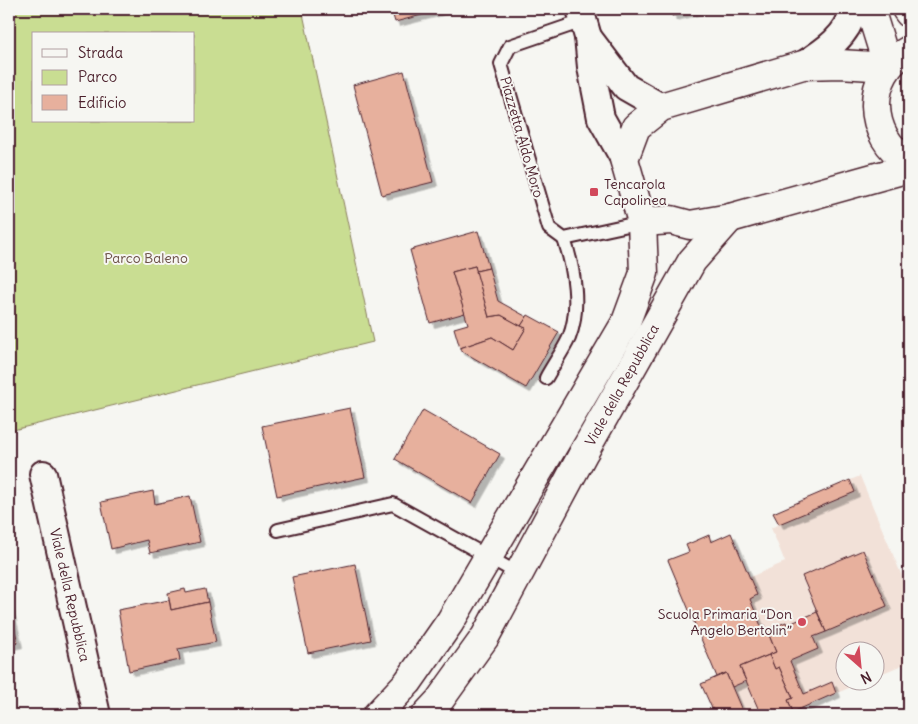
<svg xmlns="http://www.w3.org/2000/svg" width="918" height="724" viewBox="0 0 918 724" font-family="Delius,sans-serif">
  <defs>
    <filter id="shadow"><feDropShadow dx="4.5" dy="4.5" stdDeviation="0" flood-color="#0004"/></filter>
  </defs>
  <rect width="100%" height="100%" fill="#f6f6f2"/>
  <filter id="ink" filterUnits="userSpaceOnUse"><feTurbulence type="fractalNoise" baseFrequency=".02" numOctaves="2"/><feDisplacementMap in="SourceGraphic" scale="10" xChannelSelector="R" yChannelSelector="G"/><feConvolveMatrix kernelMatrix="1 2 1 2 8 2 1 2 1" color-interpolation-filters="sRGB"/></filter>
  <g filter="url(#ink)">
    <polygon fill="#f2e1d8" points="860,476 909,593 909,662 876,676 876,652 846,652 846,682 863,682 785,715 715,715 701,684 717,677 668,560 688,552 686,545 709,535 712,542 731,533 750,577 785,562 771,528 779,524 773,513"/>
    <path fill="#c9dd92" stroke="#8a7e5e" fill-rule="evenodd" d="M9,9H302L373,342L9,431ZM34,34H194V121H34Z"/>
    <g fill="#e7b09d" stroke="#4a1f2b" filter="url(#shadow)">
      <polygon points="391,9 445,9 395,22"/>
      <polygon points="670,9 701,9 672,16"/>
      <polygon points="404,71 433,182 382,195 353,85"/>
      <polygon points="478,231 489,268 476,271 475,266 452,272 465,313 430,323 410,250"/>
      <polygon points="475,266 489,317 501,315 526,328 513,350 492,337 460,348 454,328 468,324 452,272"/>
      <polygon points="489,268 498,301 527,317 521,326 501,315 489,317 476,271"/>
      <polygon points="528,315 559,332 526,388 460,350 460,348 492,337 513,350 526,328 521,326"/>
      <polygon points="350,408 365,477 277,496 262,426"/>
      <polygon points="423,410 500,454 472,503 395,459"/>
      <polygon points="850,480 855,492 779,524 773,513"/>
      <polygon points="153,491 155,504 190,496 200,542 150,553 147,540 111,549 101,502"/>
      <polygon points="731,533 757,595 750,599 761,626 765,625 776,652 740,667 746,681 732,687 726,673 717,677 668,560 689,552 686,545 709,535 711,542"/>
      <polygon points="863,550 887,606 826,632 802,576"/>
      <polygon points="355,564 371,640 308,653 292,577"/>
      <polygon points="185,589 186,593 205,589 208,602 171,610 168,593"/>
      <polygon points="169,600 171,610 208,602 216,642 178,649 180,660 129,671 118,610"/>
      <polygon points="9,604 18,643 9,645"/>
      <polygon points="817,612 826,632 813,637 818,649 790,661 804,694 832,682 836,693 793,712 788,700 793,698 779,667 775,669 769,655 776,652 767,630 786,622 787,625"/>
      <polygon points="769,655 775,669 779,667 793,698 788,700 793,712 785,715 761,715 740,667"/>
      <polygon points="726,673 744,715 715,715 701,684"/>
    </g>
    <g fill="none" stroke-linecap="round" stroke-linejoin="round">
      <defs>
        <g id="service">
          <polyline points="583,21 510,46 501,64 549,228 564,239 642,222"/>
          <path d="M546,378C553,365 563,351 569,338C581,308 574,268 564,239"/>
          <polyline points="278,530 393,504 519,574"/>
        </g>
        <g id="minor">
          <polyline points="580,9 588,37 591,67 601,118 624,159"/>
          <polyline points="588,37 626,87 661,107"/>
          <path d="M803,65C825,51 848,36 854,9"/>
          <polyline points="43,474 97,715"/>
        </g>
        <g id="tertiary">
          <polyline points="906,9 909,13"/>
          <path d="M909,50C864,73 866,138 909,161"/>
          <polyline points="642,222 671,220 690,225 730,218 909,168"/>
          <polyline points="377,715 408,682 450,622 626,322 644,273 642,222 624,159 636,127 661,107 803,65 840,64 888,67 870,9"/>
          <polyline points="426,715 439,701 485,637 584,452 692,261 730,218"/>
        </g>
      </defs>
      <use href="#service" stroke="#4a1f2b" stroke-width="16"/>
      <use href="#minor" stroke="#4a1f2b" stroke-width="30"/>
      <use href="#tertiary" stroke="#4a1f2b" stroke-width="31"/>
      <use href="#service" stroke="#f6f6f2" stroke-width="12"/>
      <use href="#minor" stroke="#f6f6f2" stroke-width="26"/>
      <use href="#tertiary" stroke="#f6f6f2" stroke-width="28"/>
    </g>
  </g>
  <g fill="#d1495b" stroke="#f6f6f2" stroke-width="2">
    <rect x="589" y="187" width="10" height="10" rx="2.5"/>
    <circle cx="802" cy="622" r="5"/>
  </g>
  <g text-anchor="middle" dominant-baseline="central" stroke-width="4" stroke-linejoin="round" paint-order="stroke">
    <g font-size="14" fill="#4a1f2b" stroke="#f6f6f2">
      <text transform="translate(522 137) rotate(74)">Piazzetta Aldo Moro</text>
      <text transform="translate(622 385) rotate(-61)">Viale della Repubblica</text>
      <text transform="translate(70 595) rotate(77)">Viale della Repubblica</text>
    </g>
    <g font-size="14" fill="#4a1f2b" stroke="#f6f6f2" text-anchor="start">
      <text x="604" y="184">Tencarola<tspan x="604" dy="16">Capolinea</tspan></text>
      <text x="792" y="614" text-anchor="end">Scuola Primaria “Don<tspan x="792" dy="16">Angelo Bertolin”</tspan></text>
    </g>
    <g font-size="14" fill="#6a4e45" stroke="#f6f6f2">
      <text x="146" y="258">Parco Baleno</text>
    </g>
  </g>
  <rect width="918" height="724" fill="none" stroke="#f6f6f2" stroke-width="30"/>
  <rect x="15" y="15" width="888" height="694" fill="none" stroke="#4a1f2b" stroke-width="2" filter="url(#ink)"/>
  <rect x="32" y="32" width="162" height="90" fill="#f6f6f2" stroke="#b1a0a2"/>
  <rect x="42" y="49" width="25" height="8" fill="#f6f6f2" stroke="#b1a0a2"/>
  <text x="78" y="58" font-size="15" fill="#4a1f2b">Strada</text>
  <rect x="42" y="70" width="25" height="15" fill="#c9dd92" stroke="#b1a0a2"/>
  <text x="78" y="82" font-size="15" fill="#4a1f2b">Parco</text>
  <rect x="42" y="95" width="25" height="15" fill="#e7b09d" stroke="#b1a0a2"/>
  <text x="78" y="108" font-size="15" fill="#4a1f2b">Edificio</text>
  <g transform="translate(860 666) rotate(153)"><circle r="24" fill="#f6f6f2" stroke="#b1a0a2"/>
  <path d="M0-4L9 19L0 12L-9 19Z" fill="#d1495b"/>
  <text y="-8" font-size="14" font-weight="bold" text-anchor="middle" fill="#4a1f2b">N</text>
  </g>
</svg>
